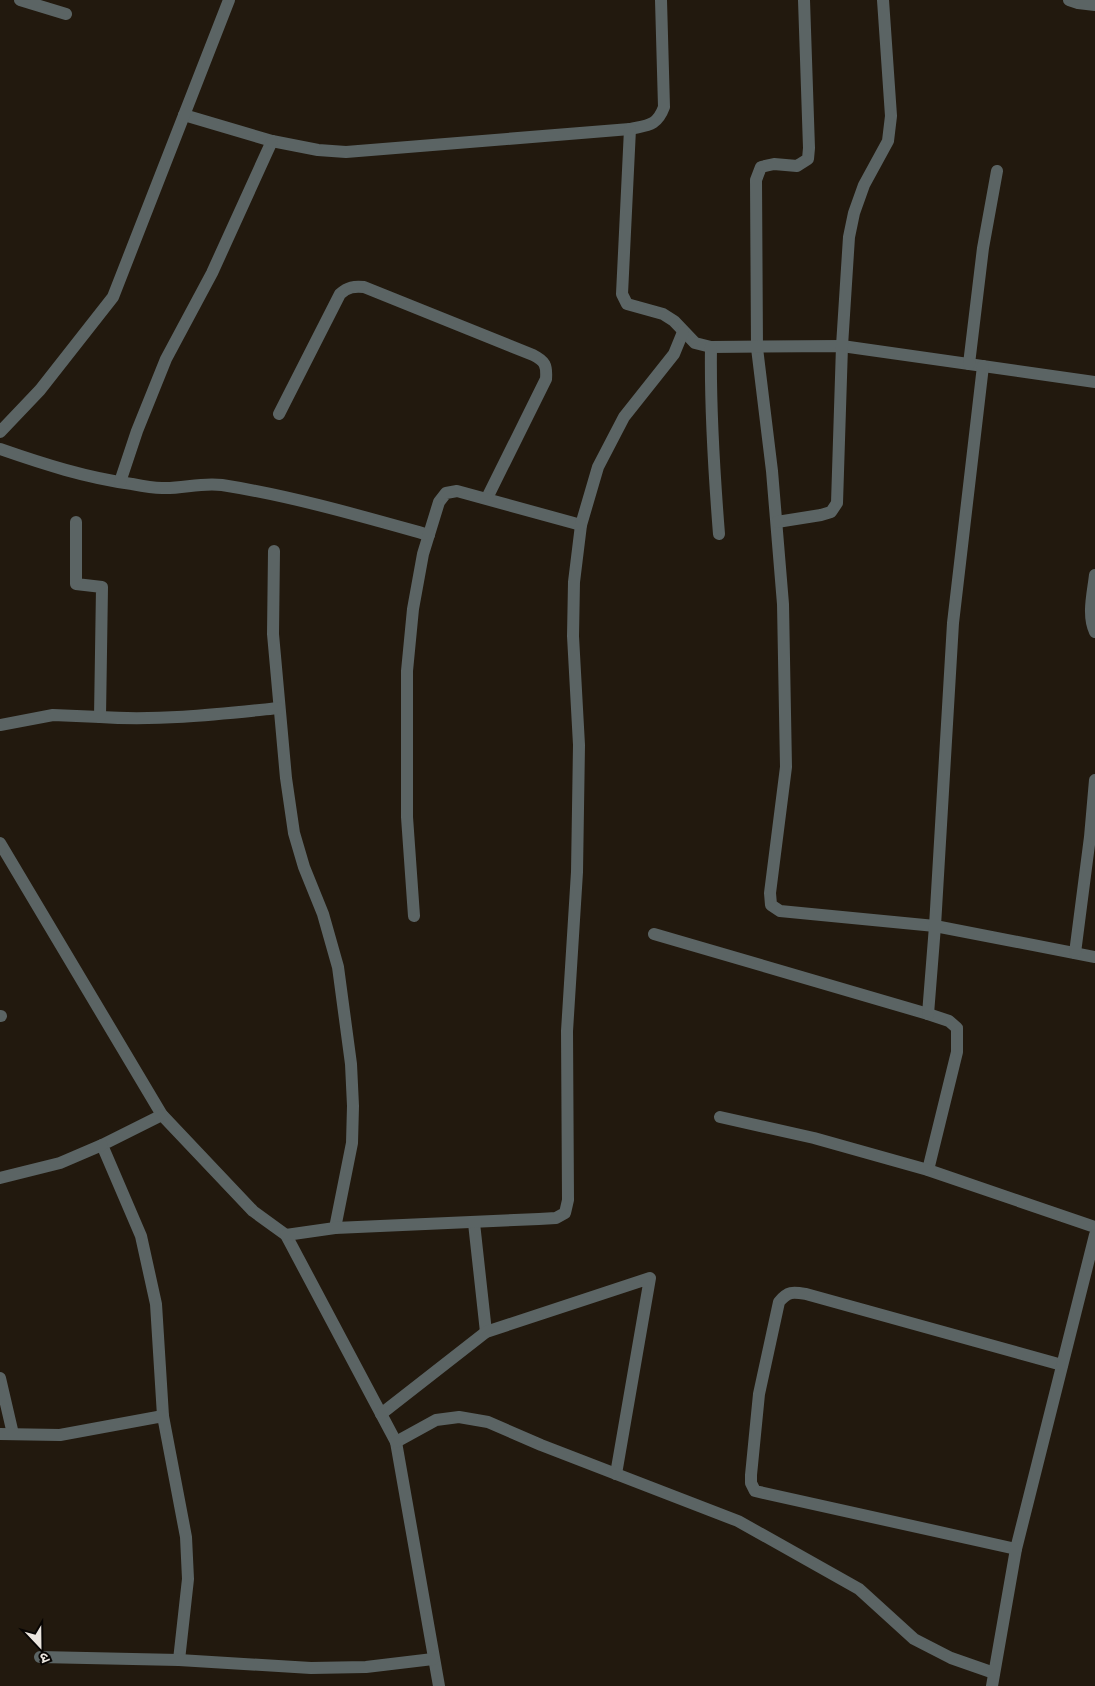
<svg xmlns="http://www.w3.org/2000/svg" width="1095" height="1686" viewBox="0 0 1095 1686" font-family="'Fira Sans','Noto Sans Devanagari',sans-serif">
  <rect width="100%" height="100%" fill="#22190e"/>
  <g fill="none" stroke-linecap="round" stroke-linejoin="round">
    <g stroke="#5b6464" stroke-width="12">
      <polyline points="20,0 66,14"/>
      <polyline points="804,0 809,148 808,159 797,166 774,164 761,167 756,180 757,348 772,471 783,604 786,767 770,893 771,905 780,911 935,926 1095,957"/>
      <polyline points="1069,0 1078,3 1095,5"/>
      <path d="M184,115L272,141L318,150L346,152L630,129C648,125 657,126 664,107L661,0"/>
      <polyline points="630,129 622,294 627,304 663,314 674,321 695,343 711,347 842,346 1095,382"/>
      <path d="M711,347C710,410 714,471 719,534"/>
      <polyline points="969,364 983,248 997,171"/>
      <path d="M279,414L340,294C348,287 354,286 364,287L533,355C545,361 547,365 546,379L487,498"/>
      <polyline points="0,432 40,390 113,297 229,0"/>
      <path d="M0,449C43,464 87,478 132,484C142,486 152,488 162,488C182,489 201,482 222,485C292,496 361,516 429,535"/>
      <polyline points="120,482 137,431 166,359 212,273 272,141"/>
      <polyline points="777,522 821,515 831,512 837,503 842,346 849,237 854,213 864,185 888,141 891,116 883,0"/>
      <polyline points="274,551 273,634 286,778 294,833 304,867 323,914 338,967 351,1064 353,1106 352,1143 335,1228"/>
      <path d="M1095,575C1093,593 1087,615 1095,632"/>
      <path d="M100,717C160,721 220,714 279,708"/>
      <polyline points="0,725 53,715 100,717 102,587 76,584 76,522"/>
      <polyline points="0,843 162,1115 253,1211 286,1235 396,1442 439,1686"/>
      <polyline points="414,916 407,817 407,671 413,609 423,554 439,502 446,493 457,491 581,525"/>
      <polyline points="654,934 928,1014 949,1021 957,1028 957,1052 928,1170"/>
      <polyline points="1075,953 1090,837 1095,780"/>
      <polyline points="928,1014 935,926 953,623 983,366"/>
      <polyline points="0,1016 1,1016"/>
      <polyline points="162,1115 102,1145 141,1236 156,1304 163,1416"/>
      <polyline points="720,1117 814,1138 928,1170 1095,1227"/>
      <polyline points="0,1178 60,1163 102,1145"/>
      <polyline points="474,1223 486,1332"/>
      <polyline points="286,1235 335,1228 539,1219 556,1218 565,1213 568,1200 567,1031 577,872 579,745 573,636 574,582 581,525 598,467 624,417 674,354 683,332"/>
      <polyline points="0,1378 13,1434"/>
      <polyline points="381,1414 486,1332 650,1278 616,1474"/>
      <polyline points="0,1434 60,1435 163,1416 186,1537 188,1579 179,1660"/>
      <polyline points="396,1442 436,1420 459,1417 488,1422 541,1445 738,1521 859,1589 914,1639 951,1658 994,1673"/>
      <path d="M1016,1549L755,1491L751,1483V1475L759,1394L779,1302C788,1291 793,1292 806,1294L1062,1365"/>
      <polyline points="40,1657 179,1660 311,1668 366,1667 433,1659"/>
      <polyline points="992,1686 1016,1549 1095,1235"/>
    </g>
  </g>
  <g transform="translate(40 1646) rotate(158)" stroke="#080503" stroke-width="4" paint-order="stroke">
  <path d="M0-4L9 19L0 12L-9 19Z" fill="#ece6df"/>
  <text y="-8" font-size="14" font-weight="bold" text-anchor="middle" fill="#ece6df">उ</text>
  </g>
</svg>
